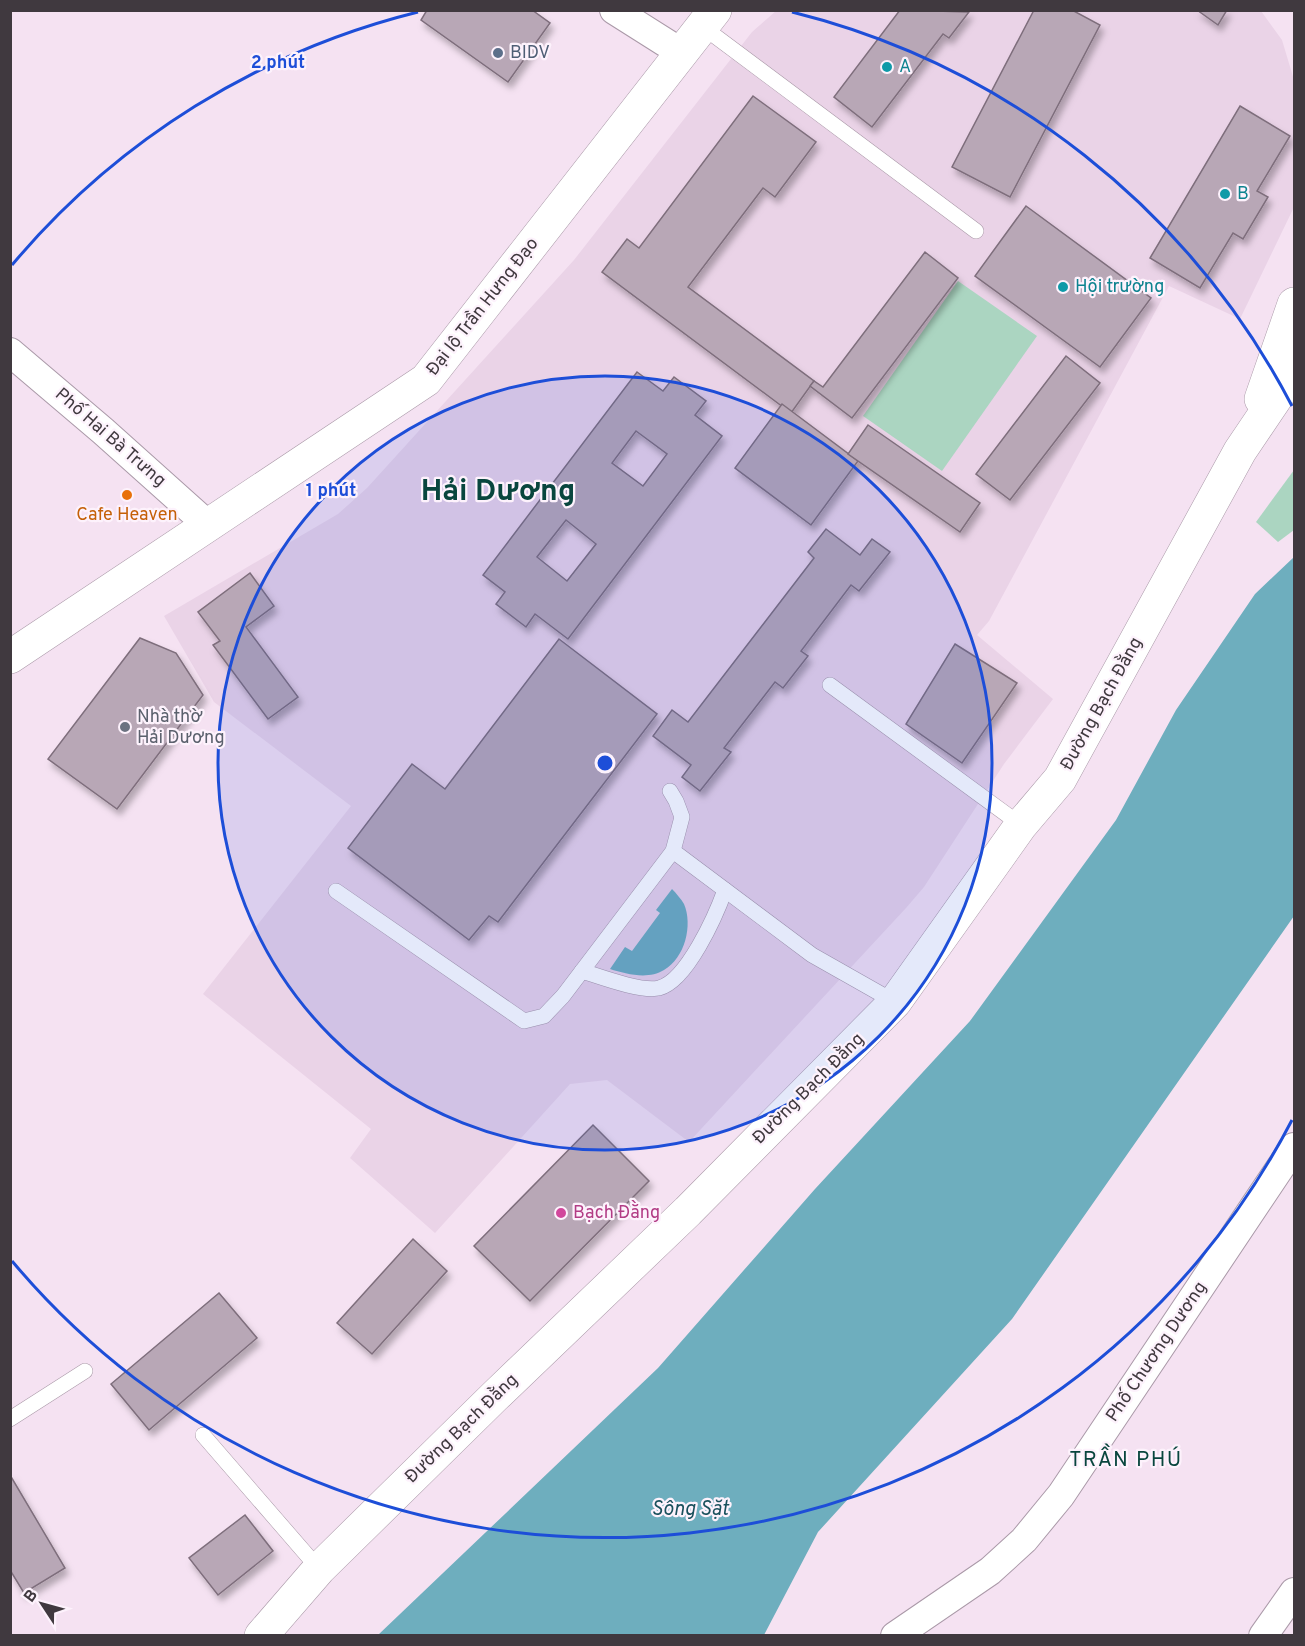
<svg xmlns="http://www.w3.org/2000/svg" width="1305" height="1646" viewBox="0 0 1305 1646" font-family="Overpass,sans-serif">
  <defs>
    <filter id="shadow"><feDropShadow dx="3.5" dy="6" stdDeviation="3" flood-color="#0004"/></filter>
  </defs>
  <rect width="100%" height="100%" fill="#f5e2f2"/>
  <polygon fill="#ead3e7" points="776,11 1261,11 1282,40 1294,80 1294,207 1240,319 1169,286 989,621 977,635 1053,699 1004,764 924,887 906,908 689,1142 607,1080 570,1084 435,1233 350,1158 371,1129 203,994 351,806 214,702 164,616 338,514 367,488 574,260 752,32"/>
  <g fill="#abd5c1">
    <polygon points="958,281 1037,336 942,471 863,416"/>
    <polygon points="1294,470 1294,530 1278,542 1256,522"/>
  </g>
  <g fill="#6eaebe">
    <polygon points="1294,557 1294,916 1012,1319 818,1532 764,1635 378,1635 658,1368 815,1189 970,1021 1116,820 1176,710 1255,594"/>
    <path d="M672,889C676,893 681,899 684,904C693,925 685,958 664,970C648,980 626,974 610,969L625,947L632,951L660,913L656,910Z"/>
  </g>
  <g fill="#b8a7b6" stroke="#7e6e7c" stroke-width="1.5" fill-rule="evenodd" filter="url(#shadow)">
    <polygon points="427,10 532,10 550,23 508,82 421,20"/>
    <polygon points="900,10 969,12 949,38 943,34 872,127 834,97"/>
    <polygon points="1034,10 1072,10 1100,25 1010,197 952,167"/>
    <polygon points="1197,10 1227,10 1218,25"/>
    <polygon points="753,96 816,142 775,197 763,188 688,287 814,381 791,413 602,272 627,239 639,248"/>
    <polygon points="1240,106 1290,136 1257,191 1268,197 1243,239 1233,233 1200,288 1150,258"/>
    <polygon points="1026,206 1151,298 1100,367 975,276"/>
    <polygon points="925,252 958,278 852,418 810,386 814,381 823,387"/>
    <polygon points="1066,356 1100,383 1010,500 976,474"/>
    <path d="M637,372L663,391L674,377L706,401L695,415L722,436L568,639L535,614L526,627L496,604L505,592L483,575ZM636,431L667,454L643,486L612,463ZM566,520L596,544L567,581L537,557Z"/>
    <polygon points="782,404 858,461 811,525 735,468"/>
    <polygon points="868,425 980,503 960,532 848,454"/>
    <polygon points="826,529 860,555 872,539 890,552 859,591 851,585 801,651 808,656 783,688 775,682 724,748 731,752 700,791 682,777 691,765 653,736 672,710 688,722 814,558 808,552"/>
    <polygon points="250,573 274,606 246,627 298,697 268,719 213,645 220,641 198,612"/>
    <polygon points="140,638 176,653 203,695 117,809 48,759"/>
    <polygon points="559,639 657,714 498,922 489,916 469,940 348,848 412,764 445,789"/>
    <polygon points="955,644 1017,683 962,763 906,724"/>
    <polygon points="593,1125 649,1181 530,1301 474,1246"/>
    <polygon points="413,1239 447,1271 372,1354 337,1323"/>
    <polygon points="219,1293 257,1338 149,1430 111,1384"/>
    <polygon points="10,1475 65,1568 24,1593 10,1570"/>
    <polygon points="245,1515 273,1551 218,1595 189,1558"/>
  </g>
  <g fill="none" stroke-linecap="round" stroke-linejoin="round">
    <defs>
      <g id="service">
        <polyline points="703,27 976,231"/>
        <polyline points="830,685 1021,825"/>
        <polyline points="673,851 812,955 895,1002"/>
        <polyline points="336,891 524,1021 544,1016 563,996 673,851 682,817 676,801 670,791"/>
        <path d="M582,971C601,977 641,992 659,988C687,981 716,915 725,890"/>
        <polyline points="10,1419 85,1371"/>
        <polyline points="203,1435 319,1569"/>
      </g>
      <g id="minor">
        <polyline points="614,10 682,53"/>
        <polyline points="10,352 103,431 208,525"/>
        <polyline points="895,1636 990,1571 1024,1540 1061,1495 1294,1147"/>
        <polyline points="1263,1636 1294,1592"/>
      </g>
      <polyline id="tertiary" points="10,657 426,380 715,10"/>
      <g id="secondary">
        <polyline points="1261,399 1294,304"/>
        <polyline points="261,1636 319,1569 494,1397 688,1211 895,1002 1021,825 1060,779 1240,451 1294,371"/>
      </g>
    </defs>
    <use href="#service" stroke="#aa99a8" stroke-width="16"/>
    <use href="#minor" stroke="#aa99a8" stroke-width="30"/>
    <use href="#tertiary" stroke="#aa99a8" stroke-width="34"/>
    <use href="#secondary" stroke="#aa99a8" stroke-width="34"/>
    <use href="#service" stroke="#fff" stroke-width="15"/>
    <use href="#minor" stroke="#fff" stroke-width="28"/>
    <use href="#tertiary" stroke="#fff" stroke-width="33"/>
    <use href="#secondary" stroke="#fff" stroke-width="33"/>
  </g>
  <circle cx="605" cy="763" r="387" fill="#1d4ed8" fill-opacity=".12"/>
  <g fill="none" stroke="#1d4ed8" stroke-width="3">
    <circle cx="605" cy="763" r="387"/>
    <path d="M1292 1120A774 774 0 0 1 12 1261M12 265A774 774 0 0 1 418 12M792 12A774 774 0 0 1 1292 406"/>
  </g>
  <circle fill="#5c6f8a" stroke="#fdf2fc" stroke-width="2" cx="498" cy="53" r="6"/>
  <g fill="#0f9aa8" stroke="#fdf2fc" stroke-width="2">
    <circle cx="887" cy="67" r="6"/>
    <circle cx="1225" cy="194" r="6"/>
    <circle cx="1063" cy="287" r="6"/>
  </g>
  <circle fill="#e8710a" stroke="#fdf2fc" stroke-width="2" cx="127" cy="495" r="6"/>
  <circle fill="#6b7280" stroke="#fdf2fc" stroke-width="2" cx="125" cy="727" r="6"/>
  <circle fill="#d1479c" stroke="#fdf2fc" stroke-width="2" cx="561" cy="1213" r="6"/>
  <g text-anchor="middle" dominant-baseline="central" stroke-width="4.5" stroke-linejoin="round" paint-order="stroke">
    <g font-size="18" fill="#4e5e75" stroke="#fdf2fc" text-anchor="start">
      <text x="510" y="53">BIDV</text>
    </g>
    <g font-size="18" fill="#0d838f" stroke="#fdf2fc" text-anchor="start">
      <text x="899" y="67">A</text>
      <text x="1237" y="194">B</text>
      <text x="1075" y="287">Hội trường</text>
    </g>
    <g font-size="18" fill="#40393f" stroke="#fdf2fc">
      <text transform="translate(483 307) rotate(-52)">Đại lộ Trần Hưng Đạo</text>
      <text transform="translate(110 438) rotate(41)">Phố Hai Bà Trưng</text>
      <text transform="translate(1102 704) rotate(-61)">Đường Bạch Đằng</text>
      <text transform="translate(809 1089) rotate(-45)">Đường Bạch Đằng</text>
      <text transform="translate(1157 1352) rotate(-56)">Phố Chương Dương</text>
      <text transform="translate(462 1429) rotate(-44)">Đường Bạch Đằng</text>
    </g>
    <g font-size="18" fill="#c56008" stroke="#fdf2fc">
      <text x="127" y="515">Cafe Heaven</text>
    </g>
    <g font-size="18" fill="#5b616d" stroke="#fdf2fc" text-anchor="start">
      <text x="137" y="717">Nhà thờ<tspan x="137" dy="21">Hải Dương</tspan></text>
    </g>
    <g font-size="18" fill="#b23c85" stroke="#fdf2fc" text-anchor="start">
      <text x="573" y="1213">Bạch Đằng</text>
    </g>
    <g font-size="20" font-style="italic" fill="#1a515d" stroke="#fdf2fc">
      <text x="690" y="1510">Sông Sặt</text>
    </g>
    <g font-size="21" letter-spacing="1.5" fill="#09463e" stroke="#fdf2fc">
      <text x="1126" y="1460">TRẦN PHÚ</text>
    </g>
    <g font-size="30" font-weight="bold" fill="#09463e" stroke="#fdf2fc">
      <text x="498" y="492">Hải Dương</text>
    </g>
  </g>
  <circle cx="605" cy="763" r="9" fill="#1d4ed8" stroke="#fdf2fc" stroke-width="3"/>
  <g font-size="18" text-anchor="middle" font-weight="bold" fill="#1d4ed8" stroke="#fdf2fc" stroke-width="4.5" stroke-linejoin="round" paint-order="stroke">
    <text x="278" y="68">2 phút</text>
    <text x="331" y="496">1 phút</text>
  </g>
  <rect width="1305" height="1646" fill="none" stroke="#40393f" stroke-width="24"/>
  <g transform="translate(42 1604) rotate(306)" stroke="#fdf2fc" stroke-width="4.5" paint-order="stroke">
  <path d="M0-4.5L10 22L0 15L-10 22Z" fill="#40393f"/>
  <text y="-9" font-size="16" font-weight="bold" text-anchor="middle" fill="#40393f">B</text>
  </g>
</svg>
